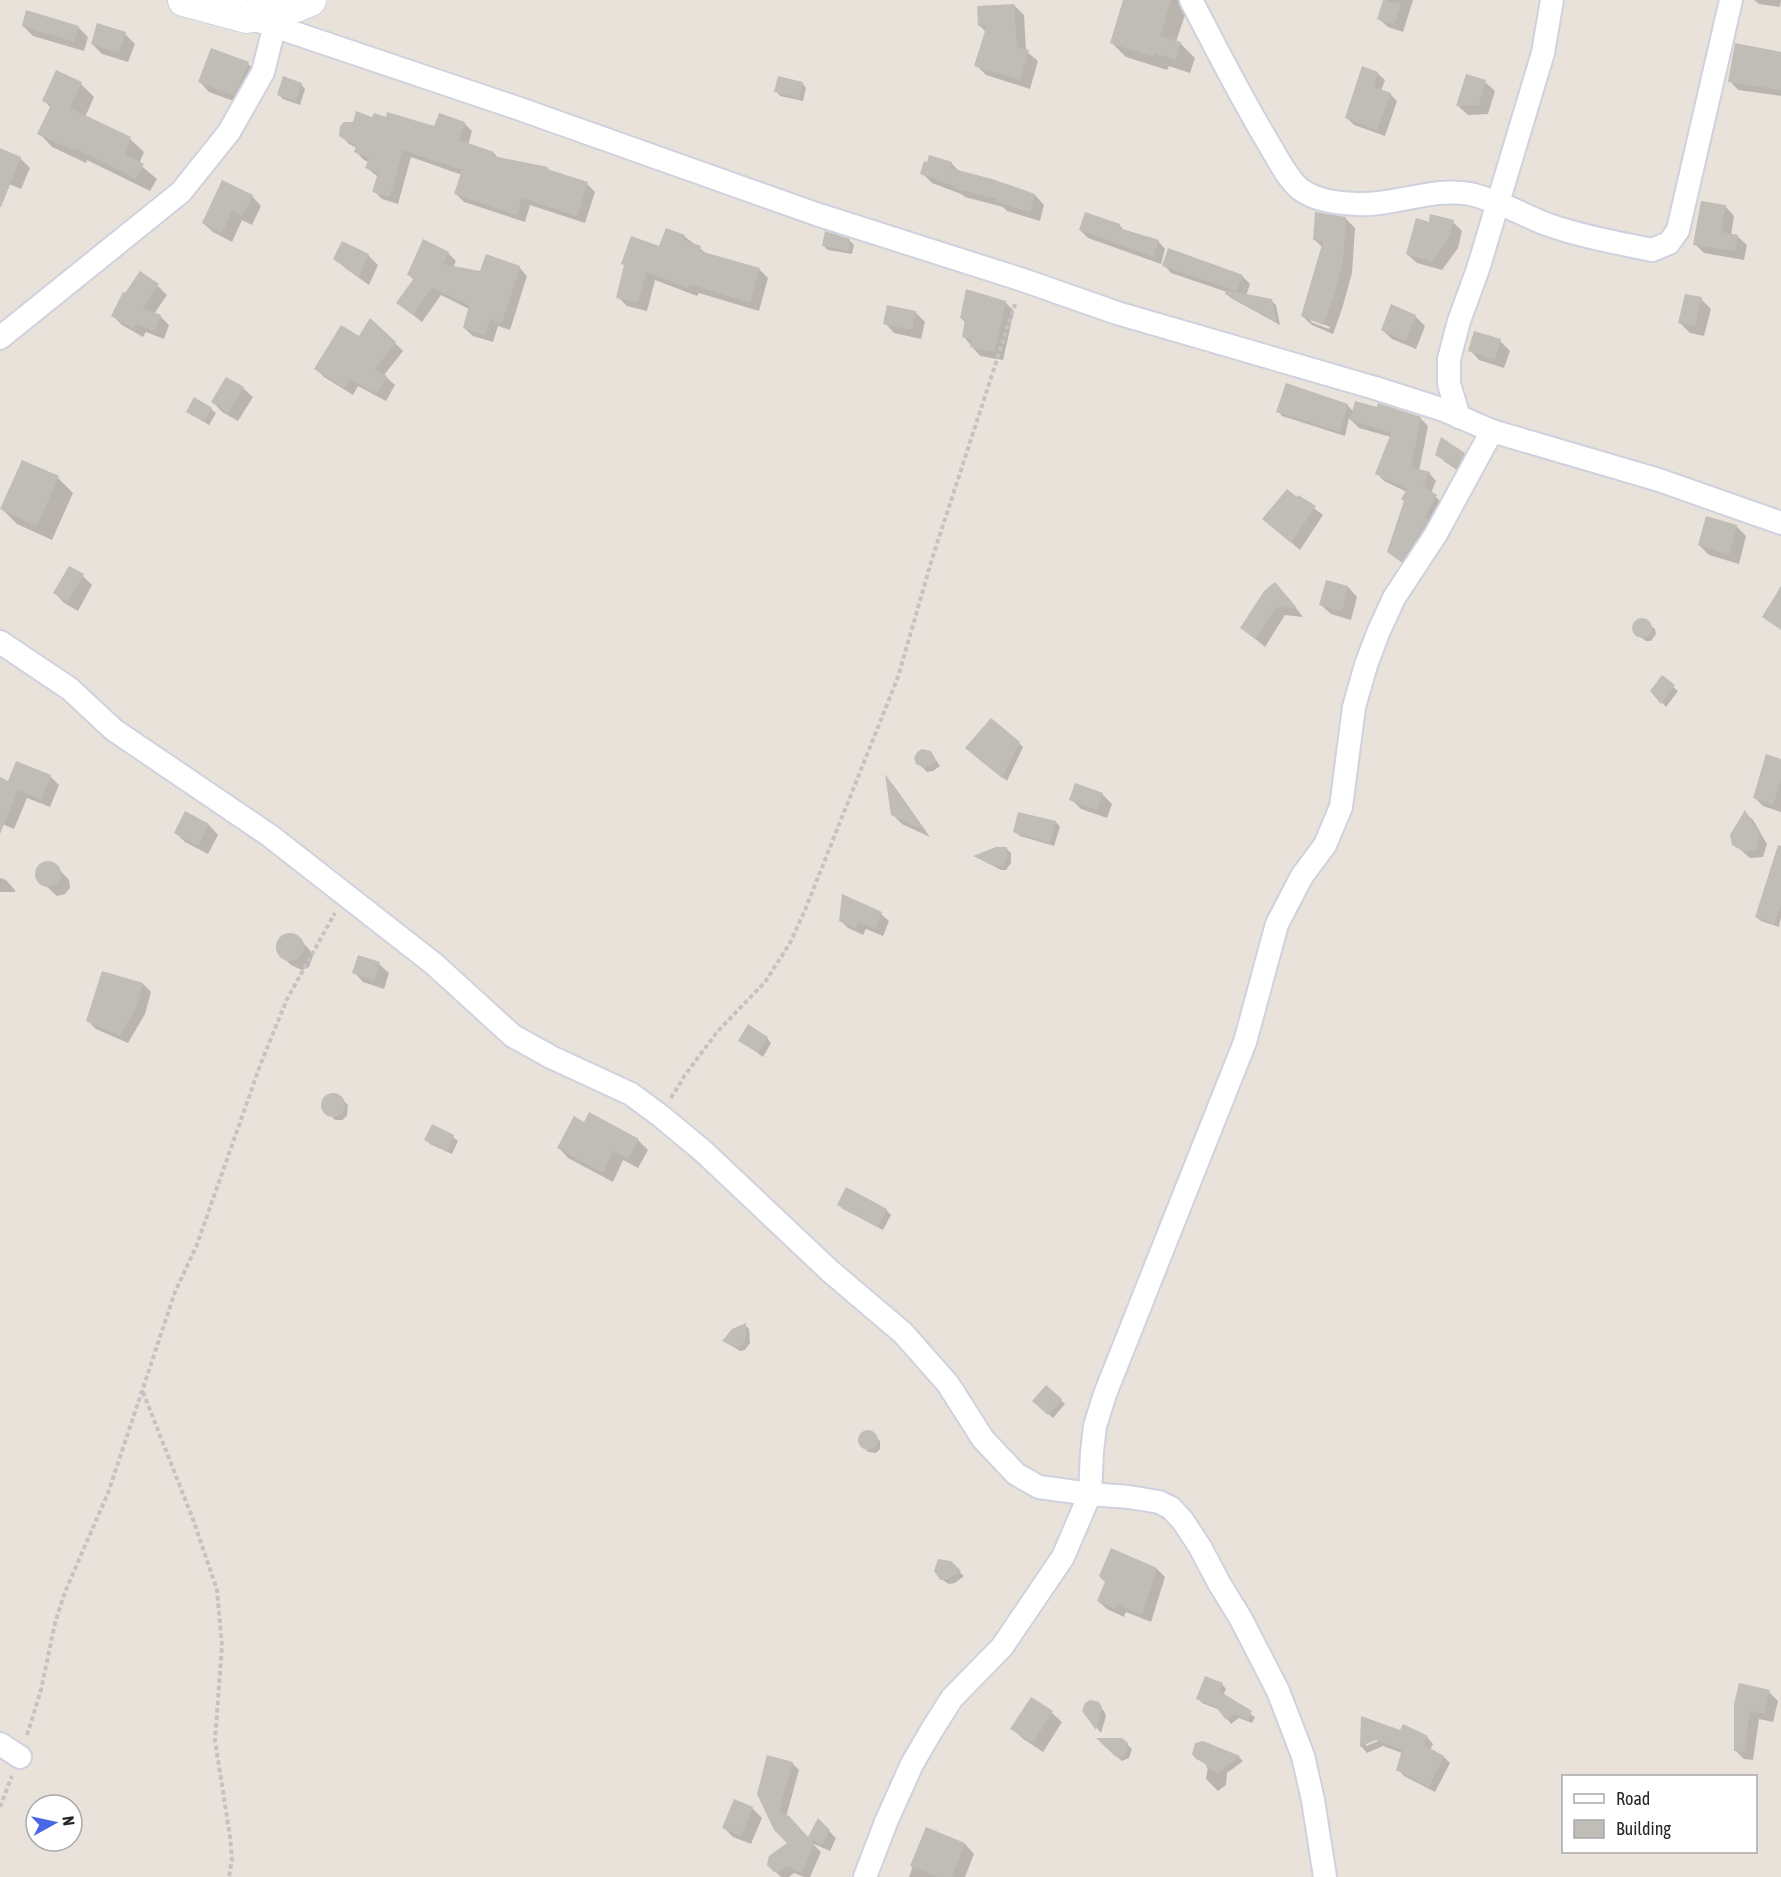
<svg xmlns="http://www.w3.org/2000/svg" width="1781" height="1877" viewBox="0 0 1781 1877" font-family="'Asap Condensed',sans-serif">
  <rect width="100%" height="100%" fill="#e8e2da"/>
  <g fill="#0003" fill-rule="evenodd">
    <polygon points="1125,0 1177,0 1187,9 1176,42 1181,44 1195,58 1190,73 1169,66 1167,70 1126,57 1111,42"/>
    <polygon points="1385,0 1413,0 1403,32 1388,27 1379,19"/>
    <polygon points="1754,0 1781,0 1780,7 1759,4"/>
    <polygon points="1014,5 1024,15 1026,51 1038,61 1030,89 986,75 976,65 986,32 979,25"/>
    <polygon points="23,26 78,27 88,37 84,51 33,36"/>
    <polygon points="125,34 135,44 128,62 102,54 92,44"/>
    <polygon points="1781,53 1781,96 1738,90 1730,81"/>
    <polygon points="248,64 258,73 244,105 209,92 200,82"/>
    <polygon points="1377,73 1385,80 1381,91 1390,94 1397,101 1385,136 1354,125 1347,118"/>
    <polygon points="1485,82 1495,91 1488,114 1468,115 1458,106"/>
    <polygon points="802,83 806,88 803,101 780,96 776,91"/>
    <polygon points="81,84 94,97 85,117 130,139 144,152 139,164 157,179 150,191 87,160 86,163 52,147 39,133 51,108 44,100"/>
    <polygon points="301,84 305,89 300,105 283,99 279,95"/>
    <polygon points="373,119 435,128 464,123 472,131 468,145 494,153 498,158 547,168 552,172 587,184 595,192 585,223 530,205 525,222 464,202 456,194 462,175 411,157 398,204 382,199 374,191 378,177 367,168 369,162 364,160 356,152 357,148 349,144 340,135"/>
    <polygon points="0,150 20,158 30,168 21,189 0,180"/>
    <polygon points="951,163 961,173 1035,195 1044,205 1040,221 1007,211 1003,207 965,197 961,194 932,183 922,173"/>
    <polygon points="252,196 261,206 252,225 242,220 232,242 213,232 203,223"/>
    <polygon points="1725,206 1734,216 1731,235 1737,236 1747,245 1744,260 1704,253 1695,244"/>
    <path d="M1345,218L1355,228L1352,273L1342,309L1333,334L1312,325L1302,316L1323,248L1315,240ZM1311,319L1330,327L1329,329L1311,322Z"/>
    <polygon points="1453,222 1462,231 1458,248 1442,270 1417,263 1407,254 1430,223"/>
    <polygon points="1119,225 1125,231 1158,241 1165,249 1161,264 1088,238 1080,230"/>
    <polygon points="684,236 707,254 759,269 768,278 759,311 699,293 697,296 655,280 647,311 627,306 618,297 660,248"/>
    <polygon points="849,240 854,245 852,254 828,250 824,246"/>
    <polygon points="448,253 456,261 453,267 481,273 519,267 527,276 510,330 498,326 493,342 473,336 464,328 469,309 441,295 422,322 398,303 414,280 408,274"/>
    <polygon points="368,255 378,265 369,285 345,268 335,258"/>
    <polygon points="1164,265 1242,276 1250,284 1246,296 1271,301 1276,305 1280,325 1231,298 1227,294 1227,292 1171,273"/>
    <polygon points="158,286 167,295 154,314 160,316 169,325 164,339 146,332 143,337 122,325 113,316"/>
    <polygon points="1701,299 1711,309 1704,336 1690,333 1680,323"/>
    <polygon points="1005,302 1014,311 1003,360 980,356 964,337 966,323 961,318"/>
    <polygon points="915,312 925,322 921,339 894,333 885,323"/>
    <polygon points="1415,316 1425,326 1416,349 1392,339 1382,330"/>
    <polygon points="360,338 395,343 403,351 384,375 395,385 386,401 358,386 353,395 324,377 316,369"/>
    <polygon points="1500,341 1510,351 1504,368 1479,360 1470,350"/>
    <polygon points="243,388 253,397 238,421 222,412 213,402"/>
    <polygon points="1347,405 1354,412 1420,418 1428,426 1419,471 1429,473 1436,481 1431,493 1444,504 1410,569 1389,552 1407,492 1384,481 1377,473 1391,437 1359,428 1349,418 1345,436 1282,416 1278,411"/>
    <polygon points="211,409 216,413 209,425 188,411"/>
    <polygon points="1437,454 1464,454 1472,462 1465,475 1445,462"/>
    <polygon points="23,462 58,478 73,493 52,540 17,524 2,509"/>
    <polygon points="1299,497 1323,515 1300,550 1272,526"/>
    <polygon points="1707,518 1737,527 1746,536 1739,564 1709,555 1699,545"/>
    <polygon points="83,576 92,585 78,611 64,603 55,593"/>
    <polygon points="1348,587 1357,597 1351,620 1331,614 1321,605"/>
    <polygon points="1284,593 1303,617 1285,615 1265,647 1242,628"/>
    <polygon points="1643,620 1655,629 1656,634 1651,641 1646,641 1636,633 1634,628 1636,623"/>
    <polygon points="1662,677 1678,691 1666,707 1652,691"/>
    <polygon points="1019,743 1023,747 1007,781 972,753"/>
    <polygon points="930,752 940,766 933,771 927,772 918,763"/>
    <polygon points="1781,760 1781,812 1763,806 1754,797"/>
    <polygon points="50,776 59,785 50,807 27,798 14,829 0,823 0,779 9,783"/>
    <polygon points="887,778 894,786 930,837 902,824 892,814"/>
    <polygon points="1102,794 1112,804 1107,818 1081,809 1071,799"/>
    <polygon points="186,813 209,825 218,835 208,854 185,842 176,833"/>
    <polygon points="1745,813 1753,820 1767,844 1763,857 1750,858 1734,844"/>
    <polygon points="1019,814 1056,822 1060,827 1054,846 1020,836 1015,832"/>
    <polygon points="1006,848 1011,853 1011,863 1006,870 1001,870 976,857"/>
    <polygon points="44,863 54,864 69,880 70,888 65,894 57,896 37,878 37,871"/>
    <polygon points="1781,870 1781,917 1779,927 1761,921 1756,917"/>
    <polygon points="0,878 6,880 15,890 15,892 0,892"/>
    <polygon points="881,914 889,921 883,936 866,929 863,935 848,928 840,920"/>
    <polygon points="292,935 299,939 309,949 313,956 309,967 302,970 291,965 281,955 278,947 281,940"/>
    <polygon points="379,964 389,973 384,989 363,982 354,972"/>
    <polygon points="143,984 151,992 145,1014 128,1043 96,1029 88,1021"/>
    <polygon points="767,1038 771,1043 763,1057 740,1040"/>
    <polygon points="331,1094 338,1095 348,1105 347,1116 342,1120 335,1120 323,1107 323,1101"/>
    <polygon points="432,1126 453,1137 458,1141 452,1154 430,1144 426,1140"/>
    <polygon points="638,1140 648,1150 638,1168 623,1160 613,1182 568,1158 559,1148"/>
    <polygon points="839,1205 886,1210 891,1215 883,1230 843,1209"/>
    <polygon points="745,1325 749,1329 750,1343 745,1350 740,1351 724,1341"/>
    <polygon points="1046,1387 1065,1404 1053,1418 1038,1405"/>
    <polygon points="870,1431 880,1441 880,1449 876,1453 868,1452 860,1442 860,1436 864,1433"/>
    <polygon points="950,1563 964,1576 955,1583 949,1584 941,1579"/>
    <polygon points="1157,1569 1165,1577 1151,1622 1126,1612 1124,1617 1107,1609 1098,1601 1106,1582"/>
    <polygon points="1222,1684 1226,1689 1223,1696 1255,1717 1252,1723 1239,1718 1231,1724 1220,1710 1202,1703 1198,1698"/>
    <polygon points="1769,1692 1778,1701 1773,1722 1759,1719 1753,1760 1744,1759 1735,1750 1735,1704"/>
    <polygon points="1032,1699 1052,1713 1062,1722 1043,1752 1022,1738 1012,1728"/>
    <polygon points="1095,1703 1104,1711 1106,1716 1101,1733 1084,1711"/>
    <path d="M1363,1718L1401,1732L1427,1737L1433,1744L1430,1750L1444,1757L1450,1763L1435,1792L1404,1776L1398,1769L1402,1753L1383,1746L1367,1753L1361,1746ZM1382,1736L1383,1739L1366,1746V1743Z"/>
    <polygon points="1099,1740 1127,1744 1132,1749 1129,1758 1122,1761"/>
    <polygon points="1202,1743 1239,1757 1243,1761 1227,1773 1226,1785 1218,1791 1206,1779 1208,1766 1197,1758"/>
    <polygon points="792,1763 799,1770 786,1817 808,1839 818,1820 836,1838 830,1851 812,1843 821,1852 810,1877 804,1877 794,1873 789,1877 781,1877 768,1865 790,1843 758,1794"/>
    <polygon points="752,1808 762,1818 751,1844 733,1837 724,1828"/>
    <polygon points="926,1829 965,1844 974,1854 965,1877 909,1877"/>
  </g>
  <g fill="#c0bcb6">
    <polygon points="1123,0 1171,0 1160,36 1181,42 1176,60 1155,53 1153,57 1110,43"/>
    <polygon points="1383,0 1401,4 1394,25 1377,19"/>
    <polygon points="1014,4 1017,47 1029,50 1020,80 974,66 987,25 978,26 977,6"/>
    <polygon points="26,10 79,26 74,42 22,26"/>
    <polygon points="97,23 126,32 119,53 91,44"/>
    <polygon points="1735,43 1781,52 1781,90 1728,82"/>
    <polygon points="211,48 249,62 234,96 198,82"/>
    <polygon points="1362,66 1378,72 1374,87 1391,93 1377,130 1345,118"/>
    <polygon points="56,70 82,82 70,108 131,137 125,154 144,164 136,179 74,148 72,150 37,134 51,105 42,101"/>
    <polygon points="1466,74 1486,80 1479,105 1456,106"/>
    <polygon points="283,76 302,83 296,101 277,95"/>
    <polygon points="778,76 803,82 799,98 774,92"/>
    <polygon points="356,111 372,117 374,113 386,117 387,112 434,126 439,113 465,122 459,140 494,152 493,156 548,167 547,169 588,182 577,216 522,198 517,215 454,194 462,170 403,150 390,197 372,192 378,173 365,168 369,158 354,152 356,146 339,136 340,126 344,122 353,122"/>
    <polygon points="0,148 21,157 1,207 0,207"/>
    <polygon points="929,155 952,162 950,168 992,179 1035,194 1030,212 996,202 996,199 954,188 954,186 920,174 924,161 927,162"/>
    <polygon points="222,180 253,195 242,216 232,211 222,233 202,223"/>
    <polygon points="1701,201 1726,205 1721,232 1738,235 1735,251 1693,245"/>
    <polygon points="1085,212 1120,224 1119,228 1159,240 1154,257 1079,230"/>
    <polygon points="1315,212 1346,217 1343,262 1333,299 1323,325 1301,316 1323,241 1313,240"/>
    <polygon points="1430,214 1454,220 1449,238 1432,262 1406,254 1416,218 1429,222"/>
    <polygon points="666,228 685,235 683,240 701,246 700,251 760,268 750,303 689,284 688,288 646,272 638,303 616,298 624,265 621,264 631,236 659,246"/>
    <polygon points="825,231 850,239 848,251 822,246"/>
    <polygon points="423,239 449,252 443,264 480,271 486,254 520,266 502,323 490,319 485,335 463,328 469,305 432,288 413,315 396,303 414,278 407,275"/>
    <polygon points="342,241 369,254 359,277 333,259"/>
    <polygon points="1168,248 1243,275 1237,291 1162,266"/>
    <polygon points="140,271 159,284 143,308 161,315 155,331 136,324 134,329 111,316 123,292 125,293"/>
    <polygon points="966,289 1006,301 994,352 970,347 971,339 962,337 965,319 960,318"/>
    <polygon points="1226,290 1272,299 1277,322 1225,294"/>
    <polygon points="1685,294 1702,297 1695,327 1678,323"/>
    <polygon points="1391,304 1416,315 1406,341 1381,330"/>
    <polygon points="887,305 916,311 912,330 883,324"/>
    <polygon points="370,318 396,342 375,369 387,376 377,394 350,379 344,388 314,369 341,325 359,336"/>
    <polygon points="1474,331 1501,339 1495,360 1468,351"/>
    <polygon points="226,377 244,387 228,413 211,402"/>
    <polygon points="1286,383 1348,404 1340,432 1276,412"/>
    <polygon points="194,397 212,408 204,422 186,412"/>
    <polygon points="1355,401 1377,407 1378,403 1421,417 1411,467 1430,472 1423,486 1437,495 1425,517 1429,519 1401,562 1387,552 1404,501 1401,499 1407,489 1375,474 1391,433 1350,420"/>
    <polygon points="1441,437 1465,453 1457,468 1435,455"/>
    <polygon points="22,460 59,476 37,526 0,509"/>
    <polygon points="1287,489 1297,497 1298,495 1316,506 1291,543 1262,519"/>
    <polygon points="1706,516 1737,525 1729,555 1698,545"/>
    <polygon points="69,566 84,574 68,602 53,593"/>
    <polygon points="1326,580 1348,586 1342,611 1319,605"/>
    <polygon points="1275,582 1297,608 1276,607 1255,639 1240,628 1264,591"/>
    <polygon points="1781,586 1781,630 1762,617"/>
    <circle cx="1642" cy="628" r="10"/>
    <polygon points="1662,675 1675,685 1661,704 1650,691"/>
    <polygon points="991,718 1020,742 1002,778 965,748"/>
    <polygon points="922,749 931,751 937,762 925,768 916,764 914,758 917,752"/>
    <polygon points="1766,754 1781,759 1781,779 1773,805 1753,798"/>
    <polygon points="16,761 51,775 41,800 18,790 0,834 0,777 8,781"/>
    <polygon points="885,774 924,830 891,815"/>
    <polygon points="1075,783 1103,793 1097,810 1069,800"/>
    <polygon points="1745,810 1760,835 1756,850 1745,852 1732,845 1730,835"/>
    <polygon points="185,811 209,824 198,846 174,833"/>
    <polygon points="1018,812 1056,821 1050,843 1013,832"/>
    <polygon points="1778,845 1781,846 1781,905 1774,924 1755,917"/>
    <polygon points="996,847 1007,847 1007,858 1002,866 995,866 973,856"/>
    <circle cx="48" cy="874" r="13"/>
    <polygon points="842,894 882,912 875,929 858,922 855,928 839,921"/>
    <circle cx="290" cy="947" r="14"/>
    <polygon points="358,955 380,962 374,981 352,973"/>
    <polygon points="102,971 143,983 137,1006 120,1036 86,1021"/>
    <polygon points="748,1024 768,1037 758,1053 738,1041"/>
    <circle cx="333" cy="1105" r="12"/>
    <polygon points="589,1112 639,1139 628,1159 613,1151 603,1173 557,1148 574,1116 584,1122"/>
    <polygon points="432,1124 454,1135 447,1151 424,1140"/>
    <polygon points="846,1187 887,1209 878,1227 837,1205"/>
    <polygon points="746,1323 746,1338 741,1346 734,1347 722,1341 732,1329"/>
    <polygon points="1046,1385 1062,1399 1048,1415 1032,1401"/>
    <circle cx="868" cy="1440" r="10"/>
    <polygon points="1111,1548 1157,1568 1142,1615 1118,1605 1116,1609 1097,1601 1105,1582 1099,1576"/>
    <polygon points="938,1559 951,1561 961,1571 947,1580 940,1580 934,1571"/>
    <polygon points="1205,1676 1223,1683 1219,1691 1252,1711 1247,1720 1234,1714 1226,1720 1216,1707 1196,1699"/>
    <polygon points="1739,1683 1770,1690 1764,1714 1750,1711 1744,1752 1734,1751 1734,1704"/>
    <polygon points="1031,1697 1053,1711 1033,1743 1010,1729"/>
    <polygon points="1090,1700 1099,1702 1102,1707 1096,1730 1082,1711 1085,1703"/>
    <polygon points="1361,1716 1400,1730 1403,1724 1428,1736 1424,1745 1444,1756 1429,1787 1396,1770 1402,1750 1376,1740 1360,1747"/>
    <polygon points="1096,1738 1122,1738 1128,1743 1127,1751 1123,1756 1116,1757"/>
    <polygon points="1203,1741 1240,1756 1218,1773 1206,1767 1207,1764 1196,1759 1192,1754 1195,1743"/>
    <polygon points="767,1755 793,1762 779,1811 789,1816 808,1837 818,1818 830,1830 822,1845 810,1839 814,1844 802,1873 786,1866 780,1871 774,1872 767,1865 769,1856 787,1843 774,1830 757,1794"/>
    <polygon points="734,1799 753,1807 741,1836 722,1828"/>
    <polygon points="926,1827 965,1843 952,1877 938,1877 910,1866"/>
  </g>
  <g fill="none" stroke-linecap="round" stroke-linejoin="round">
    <defs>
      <g id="street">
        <path d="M1191,0C1216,48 1241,98 1269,144C1278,159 1287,178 1300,189C1316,201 1337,203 1357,204C1395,206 1431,187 1470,194C1497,200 1521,214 1546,224C1579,236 1618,243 1652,250L1669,243L1678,230L1731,0"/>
        <polyline points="247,17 520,109 816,214 1023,280 1117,313 1375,388 1444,410 1492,431 1659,480 1781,523"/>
        <polyline points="0,338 181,192 229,132 263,72 271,40"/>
        <polyline points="1459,417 1449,384 1449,359 1459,321 1478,269 1543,53 1552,0"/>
        <polyline points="0,642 70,689 114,730 269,835 434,964 513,1036 551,1057 631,1094 662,1117 704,1152 830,1271 903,1333 948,1384 983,1439 1016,1474 1039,1487 1090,1494 1129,1497 1159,1502 1171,1508 1183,1521 1200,1547 1219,1583 1241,1619 1278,1691 1303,1756 1313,1800 1325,1877"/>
        <polyline points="0,1744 20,1757"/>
        <polyline points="865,1877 886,1822 912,1764 933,1728 952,1698 1002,1647 1063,1557 1090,1494 1092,1452 1095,1426 1105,1394 1245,1042 1277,924 1302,876 1325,845 1341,807 1354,707 1366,665 1378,633 1394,598 1436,534 1492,431"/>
      </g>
      <polyline id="secondary" points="184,0 247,17 296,6 310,0"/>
    </defs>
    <use href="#street" stroke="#cfd2de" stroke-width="26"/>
    <use href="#secondary" stroke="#cfd2de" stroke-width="34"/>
    <g stroke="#c3c3c3" stroke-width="4" stroke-dasharray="4.5 3" stroke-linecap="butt">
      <polyline points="671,1098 685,1075 717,1032 765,982 790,943 805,910 898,677 932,559 1016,301"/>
      <polyline points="143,1392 194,1522 217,1590 222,1646 215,1740 230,1837 232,1859 229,1877"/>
      <polyline points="27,1735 41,1690 55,1623 65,1592 108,1493 175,1292 196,1247 261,1063 287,999 335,913"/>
      <polyline points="0,1807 12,1776"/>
    </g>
    <use href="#street" stroke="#fff" stroke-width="22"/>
    <use href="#secondary" stroke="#fff" stroke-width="32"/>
  </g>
  <rect x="1562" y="1775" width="195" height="78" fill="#ffffff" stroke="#a9a9a9" stroke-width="1.5"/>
  <rect x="1574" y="1794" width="30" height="9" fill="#ffffff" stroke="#a9a9a9" stroke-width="1.5"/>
  <text x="1616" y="1805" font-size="18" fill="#272727">Road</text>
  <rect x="1574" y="1820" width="30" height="18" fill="#c0bcb6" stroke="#a9a9a9" stroke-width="1.5"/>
  <text x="1616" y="1835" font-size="18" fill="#272727">Building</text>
  <g transform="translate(54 1823) rotate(82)"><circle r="28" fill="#ffffff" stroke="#a9a9a9" stroke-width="1.5"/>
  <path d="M0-4.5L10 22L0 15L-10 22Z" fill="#4966e6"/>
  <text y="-9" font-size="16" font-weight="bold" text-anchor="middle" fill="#272727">N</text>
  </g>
</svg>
